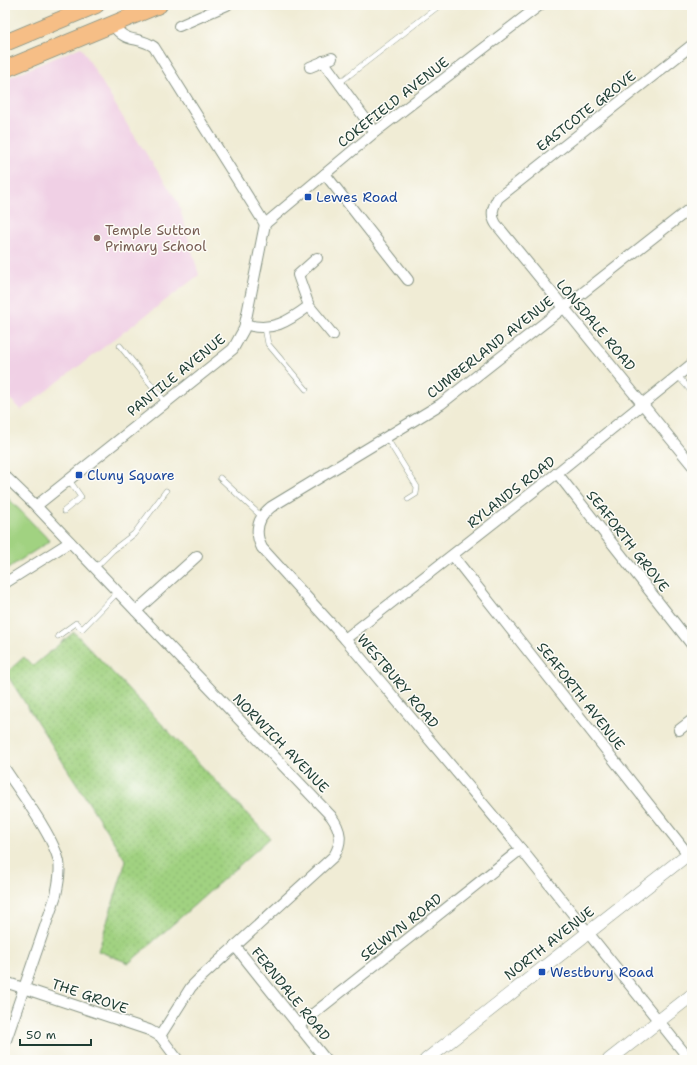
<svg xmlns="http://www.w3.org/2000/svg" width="697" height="1065" viewBox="0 0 697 1065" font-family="'Shantell Sans',sans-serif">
  <defs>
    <pattern id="garden-dots" width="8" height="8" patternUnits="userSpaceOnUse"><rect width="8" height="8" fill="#a1d281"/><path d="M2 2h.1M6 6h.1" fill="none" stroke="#8ab570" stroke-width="1.8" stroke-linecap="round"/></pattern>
  </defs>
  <rect width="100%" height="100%" fill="#fdfcf7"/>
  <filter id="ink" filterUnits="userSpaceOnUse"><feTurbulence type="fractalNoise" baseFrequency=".025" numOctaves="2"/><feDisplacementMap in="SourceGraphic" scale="8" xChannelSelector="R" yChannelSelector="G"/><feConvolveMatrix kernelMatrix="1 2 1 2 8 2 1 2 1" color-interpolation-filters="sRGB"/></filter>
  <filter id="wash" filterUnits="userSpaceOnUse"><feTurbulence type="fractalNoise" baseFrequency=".012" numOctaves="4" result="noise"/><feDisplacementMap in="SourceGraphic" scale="16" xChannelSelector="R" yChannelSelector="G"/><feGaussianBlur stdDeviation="0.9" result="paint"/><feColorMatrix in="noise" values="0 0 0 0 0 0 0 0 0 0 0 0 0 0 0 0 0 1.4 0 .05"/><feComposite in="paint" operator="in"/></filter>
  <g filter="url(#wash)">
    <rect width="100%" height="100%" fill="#f0ecd5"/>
    <polygon fill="#f0d0e5" points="81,47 128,126 178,202 199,275 21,410 5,394 5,79"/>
    <polygon fill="#a1d281" stroke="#60885a" points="5,495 50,541 5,570"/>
    <polygon fill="url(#garden-dots)" stroke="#60885a" points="74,632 270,838 129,963 98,951 126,861 6,673 24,657 33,666"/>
  </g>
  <g filter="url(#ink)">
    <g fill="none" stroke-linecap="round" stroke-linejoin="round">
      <defs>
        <g id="service">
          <polyline points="339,83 440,5"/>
          <polyline points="265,328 268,344 306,389"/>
          <polyline points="120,346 166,403"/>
          <polyline points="678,376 692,392"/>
          <polyline points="386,437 417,487 416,494 408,499"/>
          <polyline points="220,478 262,517"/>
          <polyline points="64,511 81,497 69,480"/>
          <polyline points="95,568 113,550 134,534 166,491"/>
          <polyline points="58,636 76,623 82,629 118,592"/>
        </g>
        <g id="minor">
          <path d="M112,24C127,45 137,35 154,47L265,224"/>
          <polyline points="179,26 227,5"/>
          <path d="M692,45L498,198C493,207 490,214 496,224L692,465"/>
          <polyline points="323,61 375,132"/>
          <polyline points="310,67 332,58"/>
          <polyline points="325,174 408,280"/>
          <polyline points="265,224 375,132 540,5"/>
          <polyline points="317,258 298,275 309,306 333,335"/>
          <path d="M245,324C271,333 289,321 309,306"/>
          <polyline points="557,473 692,645"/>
          <path d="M5,476L36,506L331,816C341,830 343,841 334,856L199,979L191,987L160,1036"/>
          <polyline points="36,506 233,349 244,329 265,224"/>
          <polyline points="453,556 688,854"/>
          <polyline points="5,583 70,542"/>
          <polyline points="136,611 197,556"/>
          <polyline points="345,639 557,473 692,364"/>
          <polyline points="679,730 692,720"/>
          <path d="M5,769C20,792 54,837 59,862C61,873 58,885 56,895L5,1043"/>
          <polyline points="235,946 326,1060"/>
          <polyline points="5,982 149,1030 160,1036 178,1060"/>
          <polyline points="298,1026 521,849"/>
          <path d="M690,1060L521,849L345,639L262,548C254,532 257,518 271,507L441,404L692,207"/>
        </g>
        <g id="tertiary">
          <polyline points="426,1060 692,851"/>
          <polyline points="609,1060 692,995"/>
        </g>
        <g id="primary">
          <polyline points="5,43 96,5"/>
          <polyline points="5,69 159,5"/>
        </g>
      </defs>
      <use href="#service" stroke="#889484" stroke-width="6"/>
      <use href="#minor" stroke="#889484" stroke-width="12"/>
      <use href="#tertiary" stroke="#889484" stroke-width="14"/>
      <use href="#primary" stroke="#889484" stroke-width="18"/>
      <use href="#service" stroke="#fff" stroke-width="5"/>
      <use href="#minor" stroke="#fff" stroke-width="10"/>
      <use href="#tertiary" stroke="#fff" stroke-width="13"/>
      <use href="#primary" stroke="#f6be86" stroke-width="16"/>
    </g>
  </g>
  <g fill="#1a4fb4" stroke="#fdfcf7" stroke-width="1.5">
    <rect x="304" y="193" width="8" height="8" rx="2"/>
    <rect x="75" y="471" width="8" height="8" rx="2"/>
    <rect x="538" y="968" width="8" height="8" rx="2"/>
  </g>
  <circle fill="#8d6e63" stroke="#fdfcf7" stroke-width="1.5" cx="97" cy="238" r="4"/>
  <g text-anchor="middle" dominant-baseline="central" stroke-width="3" stroke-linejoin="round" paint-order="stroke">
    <g font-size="14" fill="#1f3d34" stroke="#fdfcf7">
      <text transform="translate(393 102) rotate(-38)">COKEFIELD AVENUE</text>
      <text transform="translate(586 111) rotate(-38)">EASTCOTE GROVE</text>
      <text transform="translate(596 325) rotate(50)">LONSDALE ROAD</text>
      <text transform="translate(490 347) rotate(-38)">CUMBERLAND AVENUE</text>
      <text transform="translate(176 375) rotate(-39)">PANTILE AVENUE</text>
      <text transform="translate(511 492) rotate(-38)">RYLANDS ROAD</text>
      <text transform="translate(628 541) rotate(52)">SEAFORTH GROVE</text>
      <text transform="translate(398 681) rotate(50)">WESTBURY ROAD</text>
      <text transform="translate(581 696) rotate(52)">SEAFORTH AVENUE</text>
      <text transform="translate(281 743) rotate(46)">NORWICH AVENUE</text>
      <text transform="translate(401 927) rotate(-38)">SELWYN ROAD</text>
      <text transform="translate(549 943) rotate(-38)">NORTH AVENUE</text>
      <text transform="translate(291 994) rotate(51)">FERNDALE ROAD</text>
      <text transform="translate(90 996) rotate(19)">THE GROVE</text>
    </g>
    <g font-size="14" fill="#164399" stroke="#fdfcf7" text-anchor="start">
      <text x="316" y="197">Lewes Road</text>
      <text x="87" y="475">Cluny Square</text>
      <text x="550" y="972">Westbury Road</text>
    </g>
    <g font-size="14" fill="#785e54" stroke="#fdfcf7" text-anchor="start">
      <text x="105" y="230">Temple Sutton<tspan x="105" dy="16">Primary School</tspan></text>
    </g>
  </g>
  <rect width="697" height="1065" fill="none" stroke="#fdfcf7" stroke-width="20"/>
  <path d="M20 1039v6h71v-6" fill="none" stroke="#1f3d34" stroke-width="2"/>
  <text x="26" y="1039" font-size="12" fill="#1f3d34" stroke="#fdfcf7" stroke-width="3" paint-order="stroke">50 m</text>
</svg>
